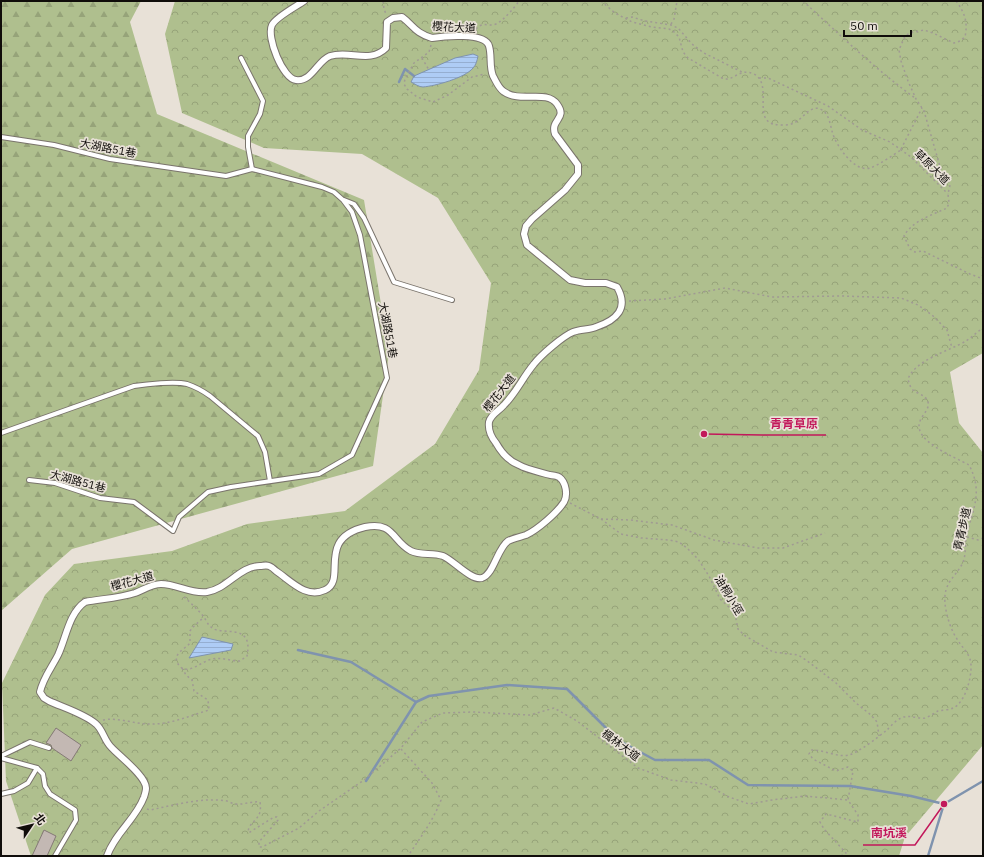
<svg xmlns="http://www.w3.org/2000/svg" width="984" height="857" viewBox="0 0 984 857" font-family="'IBM Plex Sans','Noto Sans TC',sans-serif">
  <defs>
    <pattern id="forest-firs" width="22" height="20" patternUnits="userSpaceOnUse"><rect width="22" height="20" fill="#afbf8e"/><path d="M5 1l3.5 6h-7zM16 11l3.5 6h-7z" fill="#96a379"/></pattern>
    <pattern id="park-crowns" width="20" height="18" patternUnits="userSpaceOnUse"><rect width="20" height="18" fill="#afbf8e"/><path d="M2 6a3 3 0 1 1 6 0M12 15a3 3 0 1 1 6 0" fill="none" stroke="#96a379"/></pattern>
    <pattern id="water-rules" width="6" height="5" patternUnits="userSpaceOnUse"><rect width="6" height="5" fill="#aeccf5"/><path d="M0 2.5h6" fill="none" stroke="#95aed1"/></pattern>
  </defs>
  <rect width="100%" height="100%" fill="#e8e1d7"/>
  <polygon fill="url(#forest-firs)" points="1,1 141,1 130,22 157,114 364,200 389,353 373,466 72,549 1,611"/>
  <polygon fill="url(#park-crowns)" points="175,1 983,1 983,353 950,372 959,423 983,453 983,745 905,837 899,856 31,856 6,781 2,683 45,595 74,564 172,551 247,524 345,511 435,444 479,370 491,283 438,198 362,154 264,148 182,113 165,34"/>
  <g fill="url(#water-rules)" stroke="#7f93ae">
    <path d="M473,54L478,56C477,61 476,65 473,68C465,78 435,86 423,87C419,87 415,84 411,82L414,76L455,58Z"/>
    <polygon points="202,637 233,644 231,650 189,658"/>
  </g>
  <g fill="none" stroke-linecap="round" stroke-linejoin="round">
    <g stroke="#7f93ae" stroke-width="2.5">
      <polyline points="399,82 405,69 414,76"/>
      <polyline points="298,650 351,662 416,702 429,696 507,685 567,689 618,740 655,760 709,760 748,785 850,786 911,796 944,804"/>
      <polyline points="366,781 416,702"/>
      <polyline points="928,856 944,804 983,781"/>
    </g>
  </g>
  <g fill="#c3b8b3" stroke="#857a76">
    <polygon points="56,728 81,745 71,761 52,748 51,745 46,743"/>
    <polygon points="44,830 56,836 47,856 32,856"/>
  </g>
  <g fill="none" stroke-linecap="round" stroke-linejoin="round">
    <defs>
      <g id="service">
        <polyline points="241,58 263,101 260,114 248,136 248,147 252,169"/>
        <polyline points="1,137 54,145 110,159 226,176 252,169 322,187 334,192 343,200 352,212 360,235 387,378 352,455 319,474 231,487 208,492 179,517 173,531 134,502 100,498 55,483 29,480"/>
        <polyline points="344,200 354,204 364,218 394,282 452,300"/>
        <path d="M1,433L134,386C147,384 175,381 187,384C196,387 203,391 210,396L258,436L265,452L270,481"/>
        <polyline points="1,756 30,742 49,748"/>
        <polyline points="1,758 37,768 43,774 45,786 50,794 75,810 76,820 55,856"/>
        <polyline points="1,794 14,791 28,783 37,768"/>
      </g>
      <path id="pedestrian" d="M107,856C115,833 136,819 144,797C145,794 146,790 146,788C146,776 119,756 111,747C104,740 103,730 96,724C85,714 62,707 49,701L44,698L40,692C43,678 52,667 58,655C66,638 69,613 85,602C101,599 119,598 135,593C143,590 152,584 161,584C177,584 190,594 207,592C227,589 240,566 260,566C263,566 266,565 269,566C272,567 274,569 276,571C291,581 306,599 325,590C348,580 315,539 365,527C394,521 392,541 411,551C421,556 433,552 443,556C453,560 471,581 482,578C494,574 497,549 508,541C514,538 520,537 526,535C537,530 557,513 564,502C568,495 566,482 559,477C558,476 551,475 550,475C540,472 528,470 519,465C509,461 501,452 496,443C491,437 488,430 489,422C491,414 499,411 504,405C516,393 523,377 534,364C541,355 563,336 573,332C581,329 589,330 596,327C617,320 629,308 617,287L606,283H585L570,280L527,245L524,234L526,226L532,219L565,190L578,174V165L555,134C550,119 568,119 557,104C546,89 520,104 503,91C498,87 496,81 493,76C489,66 492,56 489,46C485,32 444,36 432,38C415,33 414,26 402,17L393,18L387,22L386,48C370,64 350,50 330,56C317,61 312,82 296,80C283,79 266,37 272,25C276,17 297,6 304,1"/>
    </defs>
    <use href="#service" stroke="#7a746c" stroke-width="6"/>
    <use href="#pedestrian" stroke="#7a746c" stroke-width="8"/>
    <g stroke="#a09a93" stroke-width="1.5" stroke-dasharray="2 3" stroke-linecap="butt">
      <polyline points="383,1 384,9 386,14"/>
      <path d="M601,1L615,13L632,22L652,27L669,29L673,31L679,37L683,52L688,58L722,78C733,83 739,67 754,74C773,84 753,118 773,124C779,125 788,126 794,123C803,119 811,103 822,110C829,114 830,124 832,131C835,144 854,173 870,168C879,165 893,155 901,150"/>
      <path d="M803,1C839,34 875,69 915,98"/>
      <path d="M956,1C965,13 968,22 965,37L960,41L954,43L933,33L924,30L910,33L905,36L899,50L901,61L908,81L916,99L924,111L941,170L948,179L950,185L948,194L949,203L947,208C932,215 912,221 904,236L910,249L915,252L923,251L970,274L983,279"/>
      <polyline points="626,18 632,17 645,21 671,25 678,28 692,44 704,53 742,72"/>
      <polyline points="671,24 674,19 677,1"/>
      <path d="M476,29C483,21 489,27 496,24C503,21 515,7 519,1"/>
      <polyline points="431,45 429,52 414,63 405,79 404,84 407,89 417,97 433,102 448,95 472,77 485,74"/>
      <polyline points="422,58 429,70"/>
      <polyline points="759,78 768,78 828,106 862,130 890,142 911,157 948,194"/>
      <polyline points="901,149 922,108"/>
      <polyline points="629,301 665,299 725,288 772,297 842,296 901,298 918,305 932,315 947,330 952,348"/>
      <polyline points="570,503 601,519 621,534 641,538 669,540 679,542 687,548 698,559 709,576 720,599 730,608 736,619 738,629 744,635 773,652 798,655 806,660 836,683 856,703 871,715 877,722 879,736"/>
      <polyline points="601,519 630,520 672,525 714,540 758,548 783,548 825,533"/>
      <polyline points="967,537 978,540 983,538"/>
      <path d="M184,597C191,603 198,610 204,617C206,620 208,625 211,627C221,637 254,621 247,656L240,661C230,661 222,657 212,659C201,661 185,679 177,662C176,659 176,656 179,653C182,649 187,647 190,643V631L192,628L204,617"/>
      <path d="M103,720C118,717 134,724 149,724C169,725 189,716 209,710L208,700L194,691L192,680L186,675L182,668"/>
      <path d="M401,749L432,783L441,800C433,821 420,838 408,856"/>
      <path d="M147,809L150,810C175,805 202,797 227,801C230,802 233,804 236,804C244,805 250,801 260,802C262,816 257,817 249,827L248,832H250L274,817H277L278,820L259,842V847H262L299,828L319,811L364,780L401,748L422,722L443,713L473,712L530,715L554,708L577,721L638,768L671,780L705,784L729,797L749,804L772,800L805,796L848,800"/>
      <path d="M841,856L846,853L824,829L820,822L826,814L858,822V815L848,800L853,771L848,767L836,771L813,759L809,754L811,750C822,749 838,758 849,755C861,751 878,737 887,730C891,726 896,720 901,718C909,714 917,719 925,718C929,717 934,713 938,711C943,710 949,710 953,708C966,703 974,671 970,659C967,651 961,646 957,639C949,627 942,603 946,590C949,579 959,572 963,562C966,555 965,545 966,538C972,510 984,493 969,465C955,457 912,441 920,421C922,415 930,409 928,402C926,395 918,394 913,390C910,387 909,383 908,379C915,360 949,351 966,341C972,337 977,332 983,328"/>
    </g>
    <use href="#service" stroke="#fff" stroke-width="4"/>
    <use href="#pedestrian" stroke="#fff" stroke-width="6"/>
  </g>
  <g text-anchor="middle" dominant-baseline="central" stroke-width="3.5" stroke-linejoin="round" paint-order="stroke">
    <g font-size="11" fill="#100d0a" stroke="#e8e1d7">
      <text transform="translate(454 27) rotate(3)">櫻花大道</text>
      <text transform="translate(108 148) rotate(11)">大湖路51巷</text>
      <text transform="translate(932 167) rotate(45)">草原大道</text>
      <text transform="translate(388 330) rotate(79)">大湖路51巷</text>
      <text transform="translate(499 393) rotate(-52)">櫻花大道</text>
      <text transform="translate(78 481) rotate(15)">大湖路51巷</text>
      <text transform="translate(962 529) rotate(-77)">青青步道</text>
      <text transform="translate(132 581) rotate(-15)">櫻花大道</text>
      <text transform="translate(729 595) rotate(59)">油桐小徑</text>
      <text transform="translate(621 745) rotate(37)">楓林大道</text>
    </g>
  </g>
  <path fill="none" stroke="#c2185b" stroke-width="1.5" d="M704 434L762 435H826M944 804L915 845H863"/>
  <g fill="#c2185b" stroke="#e8e1d7" stroke-width="1.5">
    <circle cx="704" cy="434" r="4"/>
    <circle cx="944" cy="804" r="4"/>
  </g>
  <g font-size="12" text-anchor="middle" font-weight="bold" fill="#c2185b" stroke="#e8e1d7" stroke-width="3.5" stroke-linejoin="round" paint-order="stroke">
    <text x="794" y="428">青青草原</text>
    <text x="889" y="837">南坑溪</text>
  </g>
  <rect width="984" height="857" fill="none" stroke="#100d0a" stroke-width="4"/>
  <g transform="translate(32 825) rotate(55)" stroke="#e8e1d7" stroke-width="3" paint-order="stroke">
  <path d="M0-3L7 15L0 10L-7 15Z" fill="#100d0a"/>
  <text y="-6" font-size="11" font-weight="bold" text-anchor="middle" fill="#100d0a">北</text>
  </g>
  <path d="M844 30v6h67v-6" fill="none" stroke="#100d0a" stroke-width="2"/>
  <text x="850" y="30" font-size="12" fill="#100d0a" stroke="#e8e1d7" stroke-width="3" paint-order="stroke">50 m</text>
</svg>
